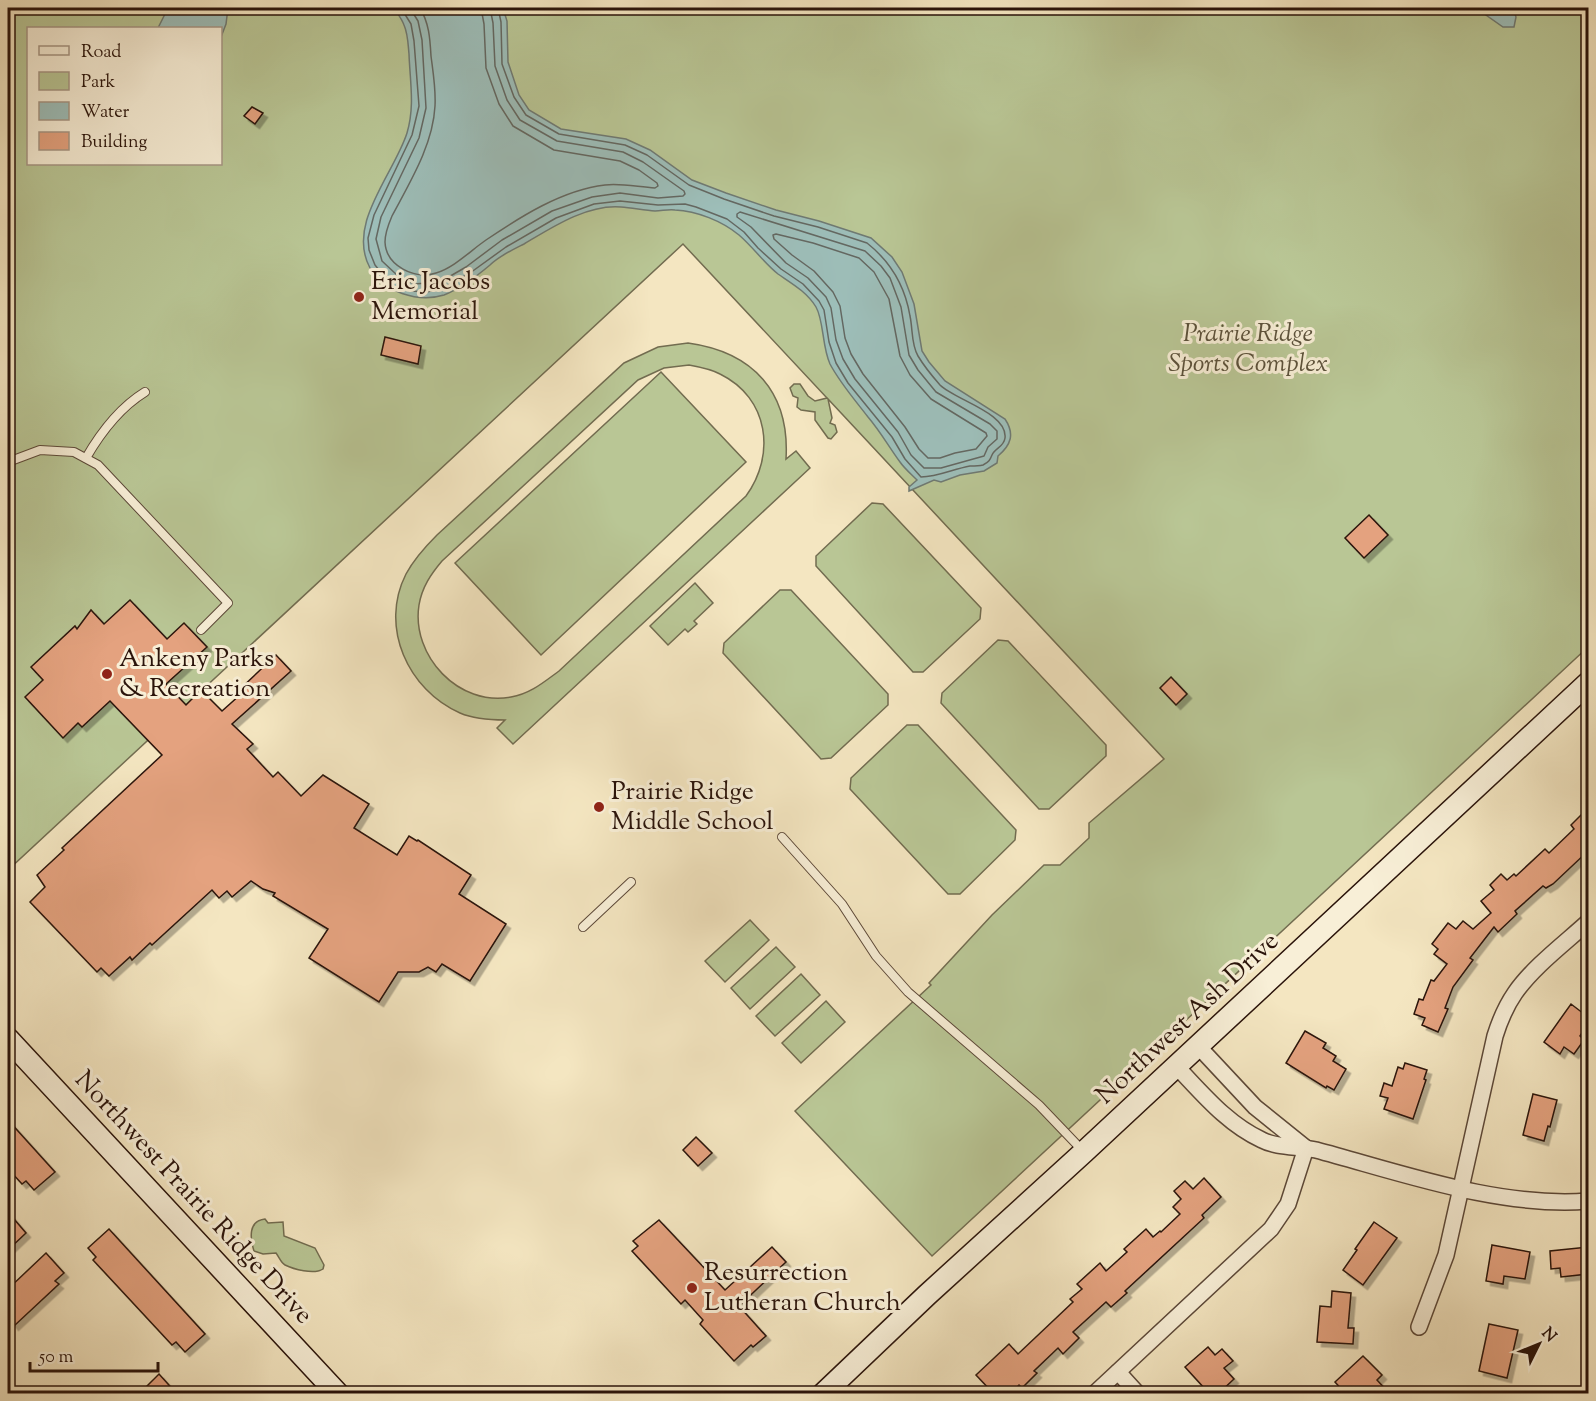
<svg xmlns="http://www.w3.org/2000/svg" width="1596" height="1401" viewBox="0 0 1596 1401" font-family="'Sorts Mill Goudy',serif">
  <defs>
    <filter id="shadow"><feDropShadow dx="4.5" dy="4.5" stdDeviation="0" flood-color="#0004"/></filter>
  </defs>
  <rect width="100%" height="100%" fill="#f4e6c1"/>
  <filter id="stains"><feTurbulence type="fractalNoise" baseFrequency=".00333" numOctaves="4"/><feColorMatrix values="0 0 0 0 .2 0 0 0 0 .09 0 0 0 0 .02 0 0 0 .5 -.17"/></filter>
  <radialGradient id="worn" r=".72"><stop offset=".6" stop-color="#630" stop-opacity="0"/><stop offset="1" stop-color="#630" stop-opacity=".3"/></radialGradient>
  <g fill="#b9c695" stroke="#726c50" stroke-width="1.5" fill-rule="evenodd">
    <path d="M8,8H1588V647L932,1256L795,1111L931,985L929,983L992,915L1044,865H1060L1089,838V823L1164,759L828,399L832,418L830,423L835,425L837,432L831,439L828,438L815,420V412L801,410L797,407L798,398L793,396L790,388L794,384H800L808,396L815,401L827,398L683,244L8,870ZM28,28H220V164H28Z"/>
    <path d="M688,343C753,352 790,392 786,459L796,451L810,468L513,744L497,728L505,720C489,720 474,719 460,713C408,690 379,627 406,574C414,559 425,547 437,535L624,363L658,347ZM689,365C700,367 711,369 720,374C769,398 776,455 746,496L559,671C544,682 530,694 511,697C459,707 411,656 419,605C422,587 431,574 442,561L638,380L664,368Z"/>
    <polygon points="661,372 746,462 541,655 455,563"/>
    <polygon points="872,503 883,504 981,608 980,619 923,672 913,672 816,566 816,556"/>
    <polygon points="695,583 713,603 694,621 697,624 688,632 685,629 668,645 650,626"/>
    <polygon points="780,590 791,590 888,694 888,705 831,758 821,759 723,653 724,643"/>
    <polygon points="998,640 1008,641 1106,745 1106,756 1049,809 1039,809 941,703 942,693"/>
    <polygon points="907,725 918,725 1016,830 1015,840 960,894 948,894 850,789 851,778"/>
    <polygon points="750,920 769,940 725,982 705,961"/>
    <polygon points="776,947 795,967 750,1009 731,988"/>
    <polygon points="801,974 820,995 775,1036 756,1016"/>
    <polygon points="826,1001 845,1022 801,1063 782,1043"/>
    <path d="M265,1219L268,1223L283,1222L284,1236L315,1248L324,1265L323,1269C314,1275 293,1269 285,1265C281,1263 279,1257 276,1253L263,1254L254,1251C250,1238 248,1221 265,1219Z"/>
  </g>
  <g fill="#9dbeb9" stroke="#6f7a73" stroke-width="1.5">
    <polygon points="174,8 228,8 226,24 221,37 220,28 158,28 166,12 172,13"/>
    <path d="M394,8H503L507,21L508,62L519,95L529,110L561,129L626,139L650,150L692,180L726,193L776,210L819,221L871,238L892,257L902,272L914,304L922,351L929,362L945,381L1005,419C1015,434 1011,445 998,456L997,463L984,471L960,475L941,482L934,480L909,491V487L917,480C911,474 904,468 900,462C889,447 880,431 868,417C855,400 840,383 830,364C822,347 824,321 816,307C807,292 791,283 778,274C764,263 753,247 739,235C722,221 697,211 675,210C668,209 662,211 655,211C644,210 632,208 621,207C587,204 551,228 524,244C512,250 499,256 490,265C477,276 460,289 444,295C418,303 383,292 370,268C346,224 394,174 407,133C415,106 410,82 409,54C408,44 408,34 404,25C402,19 397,13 394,8Z"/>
    <polygon points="1476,8 1513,8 1516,17 1514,27 1503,27"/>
  </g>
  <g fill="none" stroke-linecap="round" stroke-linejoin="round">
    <g stroke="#646862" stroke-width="1.5">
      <path d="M401,8L411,24L414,41L419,106L412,135L374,215L368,238L369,250L375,265L383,275L412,291L426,292L442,289L470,273L506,247L556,218L594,204L620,201L658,205L685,204L696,207L727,219L744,232L758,248L781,269L803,284L819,301L824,310L829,342L836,363L848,383L892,437L905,459L921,477C938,477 953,469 970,466C974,466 979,466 983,465C989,462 990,460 992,455C995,448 1004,447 1005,438C1008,413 955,400 940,385C933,377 924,366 918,356C911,344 913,330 910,316C905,286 891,262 867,243L818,227L774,216L724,199L689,185L647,155L625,145L559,134L526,115L514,97L502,64L501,22L498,8"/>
      <polyline points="410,8 418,21 422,40 426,108 419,138 381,217 376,239 382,261 398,276 414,284 440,282 466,267 502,240 552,211 592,197 620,193 658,198 683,196 685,194 684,191 643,162 623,152 557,141 520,120 507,100 495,66 493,23 490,8"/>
      <path d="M420,8C429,23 430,38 431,56C433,72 436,89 435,106C433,145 410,182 392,216C389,223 385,234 385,242C386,266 415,280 436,273C455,267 470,251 486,240C520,217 562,190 605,185C621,183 638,187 655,188L658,186L657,183L639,170L620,161L554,150L513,126L499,104L486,68L484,24L481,8"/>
      <polygon points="740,212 865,251 881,266 890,278 901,307 909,355 918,370 936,392 990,424 997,431 997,439 988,447 984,456 941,468 924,468 911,455 898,432 855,379 843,359 836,340 831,308 826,297 808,278 786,263 751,227 737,217 737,214"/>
      <polygon points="776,234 813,243 859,258 874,272 889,299 900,356 910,375 931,399 986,433 987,436 976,449 955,453 940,458 928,458 919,449 905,427 863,374 851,354 845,338 840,306 833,292 814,271 792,255 774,239 773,235"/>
    </g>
  </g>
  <g fill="#e4a27f" stroke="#2a130a" stroke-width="1.5" filter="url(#shadow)">
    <polygon points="252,107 263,113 255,124 244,116"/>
    <polygon points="385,337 421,346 418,364 381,355"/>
    <polygon points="1369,515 1388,535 1364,558 1345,538"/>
    <polygon points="130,600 167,639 184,623 207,647 166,684 186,705 201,690 222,711 241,694 238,691 276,655 291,671 232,724 253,744 247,749 273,777 278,772 301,796 323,775 369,804 354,828 397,855 409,836 417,841 418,840 471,875 459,894 506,924 470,981 442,964 436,972 428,967 419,972 398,972 379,1002 309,958 328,929 273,896 275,893 263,889 251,881 232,897 227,891 219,898 212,890 152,945 150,943 132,960 130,957 109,976 101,968 97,972 30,902 45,887 37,875 64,850 62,848 162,755 110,701 82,727 78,723 63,738 25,697 43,680 31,667 75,626 77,629 91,610 104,624"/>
    <polygon points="1171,677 1187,694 1176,705 1160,688"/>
    <polygon points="1588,808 1588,851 1553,884 1546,888 1543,886 1515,911 1517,914 1498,932 1494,927 1470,958 1473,960 1453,987 1445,1008 1448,1009 1438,1032 1422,1025 1425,1018 1414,1014 1419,999 1423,1000 1431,980 1434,981 1447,964 1434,954 1438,949 1432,944 1448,923 1456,929 1463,921 1473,929 1491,913 1481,901 1494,890 1490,885 1501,874 1507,880 1514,874 1516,876 1545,849 1549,853 1574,829 1571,825"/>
    <polygon points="1571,1004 1588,1017 1588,1024 1580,1036 1584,1040 1574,1054 1564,1047 1560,1054 1544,1042"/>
    <polygon points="1305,1031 1326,1043 1323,1048 1336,1056 1333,1061 1346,1069 1334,1090 1327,1086 1326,1088 1286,1063"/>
    <polygon points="1405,1063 1427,1070 1424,1079 1426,1080 1413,1119 1384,1109 1388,1098 1380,1096 1384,1083 1392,1086 1398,1067 1403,1069"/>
    <polygon points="1533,1094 1557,1100 1550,1127 1548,1126 1544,1141 1523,1135"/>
    <polygon points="8,1120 55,1172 34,1190 26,1181 22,1184 11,1172 14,1168 8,1160"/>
    <polygon points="696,1137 712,1153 698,1166 683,1150"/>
    <polygon points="1204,1178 1221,1197 1202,1215 1204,1218 1125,1291 1127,1293 1111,1307 1106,1302 1073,1332 1079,1338 1063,1354 1058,1348 1034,1371 1037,1373 1022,1388 1019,1385 1010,1394 994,1394 976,1375 1009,1344 1018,1354 1073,1302 1070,1299 1082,1289 1077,1284 1100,1263 1106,1271 1127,1252 1124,1249 1146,1229 1153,1237 1160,1231 1161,1232 1180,1214 1173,1207 1181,1199 1174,1191 1185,1181 1193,1189"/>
    <polygon points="8,1212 26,1233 8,1250"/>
    <polygon points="659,1220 725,1290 772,1247 786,1262 739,1306 766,1336 753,1347 751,1345 734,1361 700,1324 703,1320 685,1300 681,1304 632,1251 638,1246 633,1241"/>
    <polygon points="1374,1222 1397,1238 1363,1285 1343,1270 1357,1250 1355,1249"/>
    <polygon points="109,1229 205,1334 185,1352 176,1342 172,1345 93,1260 96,1257 88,1248"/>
    <polygon points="1492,1245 1530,1252 1525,1279 1504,1276 1503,1284 1486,1281"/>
    <polygon points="1588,1247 1588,1274 1561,1277 1560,1268 1551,1269 1550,1251"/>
    <polygon points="46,1253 64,1273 55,1281 59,1284 14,1326 8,1318 8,1289"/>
    <polygon points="1332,1291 1351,1293 1348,1328 1354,1328 1353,1344 1317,1342 1320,1306 1331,1307"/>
    <polygon points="1489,1324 1518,1330 1507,1378 1479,1371"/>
    <polygon points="1208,1347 1215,1355 1222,1349 1233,1361 1224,1368 1234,1379 1218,1394 1214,1394 1208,1387 1206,1390 1185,1367"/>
    <polygon points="1363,1356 1382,1375 1377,1380 1390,1394 1346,1394 1335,1382"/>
    <polygon points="159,1374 177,1394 139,1394"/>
  </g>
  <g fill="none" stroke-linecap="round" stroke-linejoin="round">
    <defs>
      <g id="lane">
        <path d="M86,458C101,432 119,408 145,392"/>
        <polyline points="8,462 40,450 74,452 98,465 228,603 201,630"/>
        <polyline points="782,837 842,904 876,956 908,992 1039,1105 1083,1151"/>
        <polyline points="583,927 631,882"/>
      </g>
      <g id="street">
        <polyline points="1198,1046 1255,1107 1306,1148"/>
        <path d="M1176,1066C1202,1093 1227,1124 1262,1140C1277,1148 1299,1146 1316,1150C1402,1173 1499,1208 1588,1201"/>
        <path d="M1419,1327L1446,1255L1495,1036C1500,1020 1506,1006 1515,993C1533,967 1565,943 1588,922"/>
        <polyline points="1118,1372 1138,1394"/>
        <polyline points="1094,1394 1271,1229 1288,1204 1306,1148"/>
      </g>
      <g id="secondary">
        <polyline points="8,1039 338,1394"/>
        <polyline points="823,1394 927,1295 1084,1152 1588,683"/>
      </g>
    </defs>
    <use href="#lane" stroke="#5c4838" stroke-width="10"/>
    <use href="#street" stroke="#5c4838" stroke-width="18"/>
    <use href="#secondary" stroke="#2a130a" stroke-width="24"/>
    <use href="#lane" stroke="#f8efd7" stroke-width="8"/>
    <use href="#street" stroke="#f8efd7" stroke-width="15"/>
    <use href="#secondary" stroke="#f8efd7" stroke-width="21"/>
  </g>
  <g fill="#8f2418" stroke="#f8efd7" stroke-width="2">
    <circle cx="359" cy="297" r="6"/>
    <circle cx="107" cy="674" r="6"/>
    <circle cx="599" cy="807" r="6"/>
    <circle cx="692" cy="1288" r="6"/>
  </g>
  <g text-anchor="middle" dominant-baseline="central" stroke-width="6" stroke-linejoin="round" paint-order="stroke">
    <g font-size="26" fill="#2a130a" stroke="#f8efd7" text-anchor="start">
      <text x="371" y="282">Eric Jacobs<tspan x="371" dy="30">Memorial</tspan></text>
      <text x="119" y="659">Ankeny Parks<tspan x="119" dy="30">&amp; Recreation</tspan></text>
      <text x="611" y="792">Prairie Ridge<tspan x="611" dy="30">Middle School</tspan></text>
      <text x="704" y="1273">Resurrection<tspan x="704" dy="30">Lutheran Church</tspan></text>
    </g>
    <g font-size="26" font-style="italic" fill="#5c523b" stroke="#f8efd7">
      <text x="1248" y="334">Prairie Ridge<tspan x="1248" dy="30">Sports Complex</tspan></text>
    </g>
    <g font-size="26" fill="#2a130a" stroke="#f8efd7">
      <text transform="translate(1188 1019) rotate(-43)">Northwest Ash Drive</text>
      <text transform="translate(193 1198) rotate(47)">Northwest Prairie Ridge Drive</text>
    </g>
  </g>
  <rect width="1596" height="1401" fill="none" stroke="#f4e6c1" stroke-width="30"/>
  <rect x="9" y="9" width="1578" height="1383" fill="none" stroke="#2a130a" stroke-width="3"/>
  <rect x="15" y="15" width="1566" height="1371" fill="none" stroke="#2a130a" stroke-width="1.5"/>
  <rect x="27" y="27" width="195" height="138" fill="#f8efd7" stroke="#a69785" stroke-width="1.5"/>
  <rect x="39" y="46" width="30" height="9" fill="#f8efd7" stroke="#a69785" stroke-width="1.5"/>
  <text x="81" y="57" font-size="18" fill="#2a130a">Road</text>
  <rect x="39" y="72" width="30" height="18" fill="#b9c695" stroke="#a69785" stroke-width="1.5"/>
  <text x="81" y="87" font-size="18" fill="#2a130a">Park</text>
  <rect x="39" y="102" width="30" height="18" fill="#9dbeb9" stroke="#a69785" stroke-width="1.5"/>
  <text x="81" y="117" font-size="18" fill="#2a130a">Water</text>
  <rect x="39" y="132" width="30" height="18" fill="#e4a27f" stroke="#a69785" stroke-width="1.5"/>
  <text x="81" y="147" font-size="18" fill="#2a130a">Building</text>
  <g transform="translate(1539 1344) rotate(47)" stroke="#f8efd7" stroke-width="4.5" paint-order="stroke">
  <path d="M0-4.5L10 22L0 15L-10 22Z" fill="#2a130a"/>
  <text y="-9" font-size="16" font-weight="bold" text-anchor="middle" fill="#2a130a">N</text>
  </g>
  <path d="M30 1362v9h128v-9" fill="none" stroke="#2a130a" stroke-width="3"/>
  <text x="39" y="1362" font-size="18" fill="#2a130a" stroke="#f8efd7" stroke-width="4.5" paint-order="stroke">50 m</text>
  <rect width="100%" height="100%" filter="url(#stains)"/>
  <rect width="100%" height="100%" fill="url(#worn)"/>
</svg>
